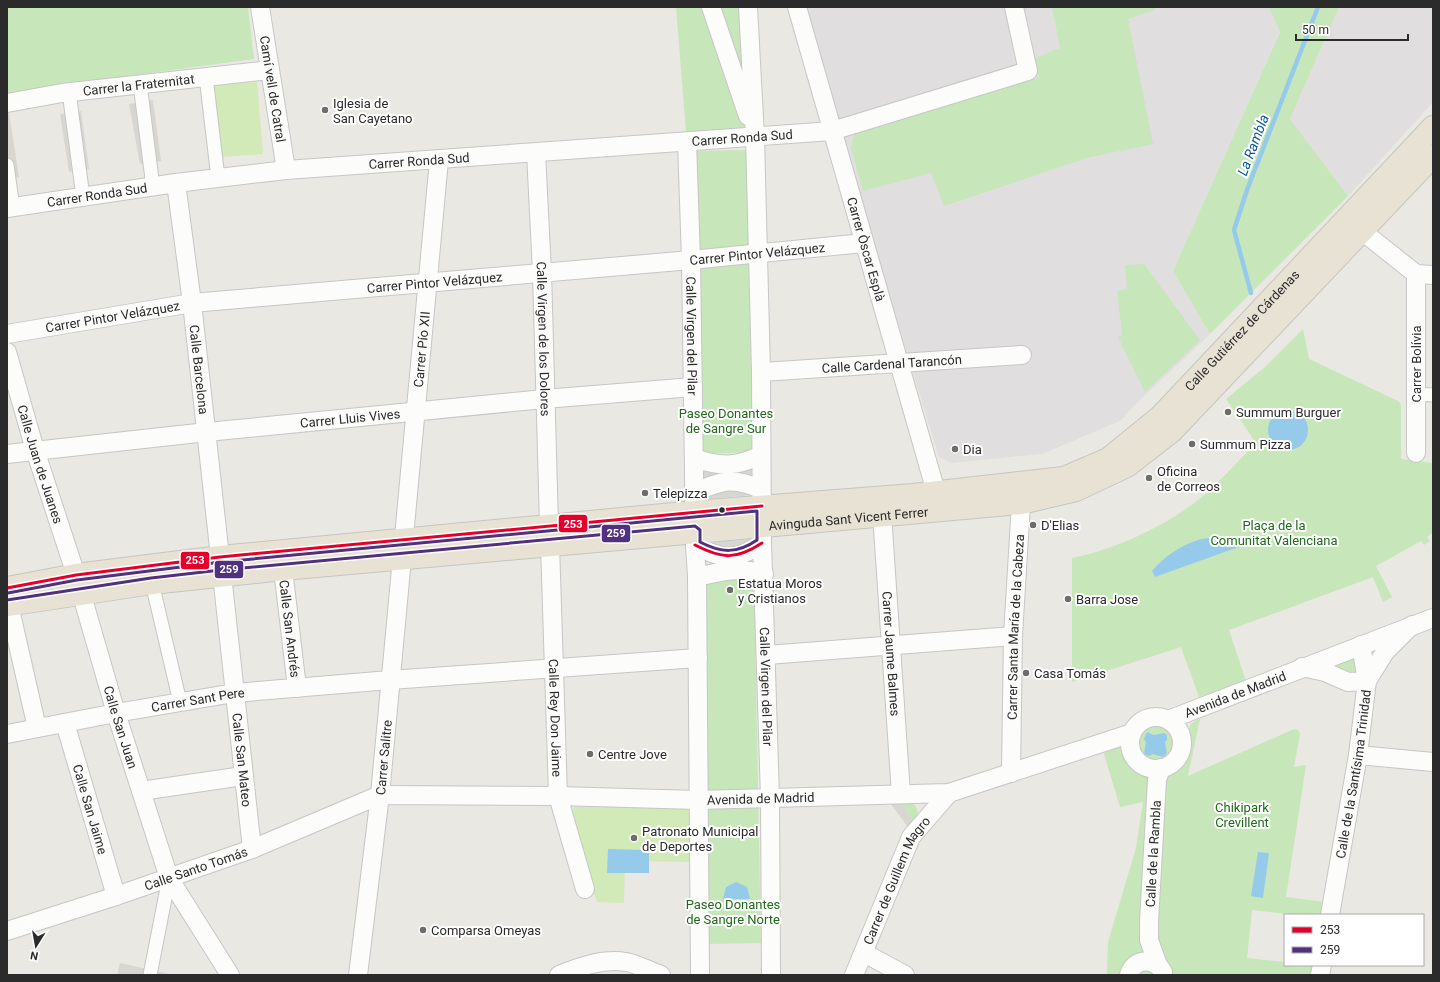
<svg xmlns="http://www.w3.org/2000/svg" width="1440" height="982" viewBox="0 0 1440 982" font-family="Roboto,sans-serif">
  <rect width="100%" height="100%" fill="#eae8e2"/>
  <g fill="#e1dee0">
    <polygon points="799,7 1269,7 1280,31 1173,271 1210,334 1139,401 1120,421 1042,454 951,463 939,457 833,111"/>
    <polygon points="1339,7 1433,7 1433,102 1348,196 1290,119"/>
  </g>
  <g fill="#c7e6ba">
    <polygon points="7,7 248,7 254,59 84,82 7,95"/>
    <polygon points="676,7 704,7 746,129 686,132"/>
    <polygon points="720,7 743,7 748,96"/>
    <polygon points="1052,7 1154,7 1155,10 1128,19 1153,144 1087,158 944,206 931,173 863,191 851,148 856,126 1039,78 1035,58 1060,48"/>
    <polygon points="1269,7 1339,7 1290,119 1348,196 1210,334 1173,271 1280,32"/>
    <polygon points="746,150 753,452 702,454 697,151"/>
    <polygon points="1144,264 1200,340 1145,392 1118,337 1122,335 1117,291 1127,289 1125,265"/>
    <path d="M1303,329L1309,359L1398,401L1401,405V459L1433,463V532L1427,537L1430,541L1424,545L1421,541L1376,566L1392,597L1383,602L1373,577L1229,630L1246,681L1199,697L1181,647L1072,682V558C1114,550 1163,527 1197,501C1218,484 1237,462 1256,443L1226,399L1265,367Z"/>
    <polygon points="754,577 761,943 706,944 701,578"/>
    <polygon points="1357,657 1357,678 1327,664"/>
    <path d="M1200,719L1188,776L1294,729L1298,730L1300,734L1294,767L1306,765L1286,897L1325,902L1323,915H1296L1252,910L1247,958L1285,962V965L1317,966L1315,975H1107L1108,942L1136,848L1143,802L1120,807L1104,754L1111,745L1124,739C1124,748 1125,757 1132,765C1137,771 1145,775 1154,775C1171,777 1189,762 1189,744C1189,737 1187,729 1192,723C1194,721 1197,720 1200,719Z"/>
    <circle cx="1156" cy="744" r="19"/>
    <path d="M900,800C911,801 915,802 918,813L914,822Z"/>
  </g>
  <g fill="#d1eab8">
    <polygon points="257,82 263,154 220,157 214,85"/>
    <polygon points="690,806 690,862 625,861 624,903 597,902 570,815 574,807"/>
  </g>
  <g fill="#d8d6d0">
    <polygon points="153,100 161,161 140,164 129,104"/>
    <polygon points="81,111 89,169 69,172 60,114"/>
    <polygon points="7,113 9,113 19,177 7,179"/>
    <polygon points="754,464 755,481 704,485 704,466"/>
    <polygon points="723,485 754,495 705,499 708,493"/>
    <polygon points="753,539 730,553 707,543"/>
    <polygon points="888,800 900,800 914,822 910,830"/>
    <polygon points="120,963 174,975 117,975"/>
  </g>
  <g fill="#95caeb">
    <circle cx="1288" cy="430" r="20"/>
    <path d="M1208,538L1241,546L1155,577L1152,571C1166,555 1186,541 1208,538Z"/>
    <polygon points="1147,732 1154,735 1164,733 1167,735 1167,740 1165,742 1167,753 1163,757 1153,754 1149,756 1144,754 1146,742 1144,739"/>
    <polygon points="608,849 649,850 649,873 607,873"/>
    <polygon points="1258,852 1269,853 1263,898 1251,896"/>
    <polygon points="736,882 747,887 750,899 723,899 726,887"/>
  </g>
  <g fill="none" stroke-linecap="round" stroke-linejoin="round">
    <polyline stroke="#95caeb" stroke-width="4.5" points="1251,293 1234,230 1247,190 1318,7"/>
    <defs>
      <g id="pedestrian">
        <polyline points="206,77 218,178"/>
        <polyline points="140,84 153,187"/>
        <polyline points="69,92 83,197"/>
        <polyline points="7,165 13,208"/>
        <polyline points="1415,394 1433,395"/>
        <polyline points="152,583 180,702"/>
        <polyline points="150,975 169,878"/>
      </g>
      <g id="minor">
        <path id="s1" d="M260,7L286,170"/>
        <polyline points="711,7 748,116"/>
        <path id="s2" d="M748,7L755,137L761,372L762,543L770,798L771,975"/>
        <path id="s3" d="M797,7L936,492"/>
        <path id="s4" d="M7,103L62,93L270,70"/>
        <path id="s5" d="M687,142L691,260L695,545L697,577L700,975"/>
        <path id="s6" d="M536,153L542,272L549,525"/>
        <path id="s7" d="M176,183L192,303L220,557"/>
        <path id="s8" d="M7,208L176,183L286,170L832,131L1028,71L1014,7"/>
        <polyline points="1362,231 1416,274 1433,275"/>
        <path id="s9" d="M7,334L192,303L691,260L864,243"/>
        <path id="s10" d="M7,352L35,450L76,575L116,713L169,878L230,975"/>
        <path id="s11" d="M761,372L1022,355"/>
        <polyline points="1416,453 1416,274"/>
        <path id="s12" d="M7,454L207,432L544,399L693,387"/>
        <path d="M694,458C720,467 736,467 761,455"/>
        <path d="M695,492C723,480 733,477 761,489"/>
        <path id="s13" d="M882,514L901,794"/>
        <path id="s14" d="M550,544L558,796L585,889"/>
        <path d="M695,545C722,560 736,562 762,543"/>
        <path id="s15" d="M283,569L297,688"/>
        <path id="s16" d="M222,575L252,849"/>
        <path d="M697,577C723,571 737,567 764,574"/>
        <polyline points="9,605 37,728"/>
        <polyline points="767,655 1013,636"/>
        <polyline points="1302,667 1325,672 1348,682 1367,681 1361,645"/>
        <circle cx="1156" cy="743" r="26"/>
        <path id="s17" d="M1168,720L1433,618"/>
        <path id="s18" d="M65,723L116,896"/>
        <path id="s19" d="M7,734L116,713L234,693L390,680L698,658"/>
        <polyline points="1358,755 1433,762"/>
        <path id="s20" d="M1011,773L1013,636L1021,503L1019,490"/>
        <polyline points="141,791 243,776"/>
        <path id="s21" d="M1330,915L1358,755L1367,681L1385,652L1412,625"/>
        <path id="s22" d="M7,931L116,896L252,849L380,795L558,796L697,800L949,793L1132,733"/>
        <polyline points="864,953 905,975"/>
        <path id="s23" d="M1158,965L1149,940V922L1157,780L1161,768"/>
        <path id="s24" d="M358,975L380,795L439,160"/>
        <path d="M559,975C579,967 603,958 626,962C638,964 649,971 661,975"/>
        <path id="s25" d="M854,975L911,837L949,793"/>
        <path d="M1129,975C1133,958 1155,957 1163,972"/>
        <polyline points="1320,975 1322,965"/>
      </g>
      <g id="trunk">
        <path id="s26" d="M7,588L76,575L220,557L695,512L913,495L1064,478L1108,459L1161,416L1433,127"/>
        <path id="s27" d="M7,605L152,583L283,569L1021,503L1076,490L1127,466L1172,431L1433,156"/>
      </g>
    </defs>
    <use href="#pedestrian" stroke="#c7c6c6" stroke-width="15"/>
    <use href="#minor" stroke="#c7c6c6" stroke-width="20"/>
    <use href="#trunk" stroke="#c5c5c2" stroke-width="24"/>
    <use href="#pedestrian" stroke="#fcfcfb" stroke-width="13"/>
    <use href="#minor" stroke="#fcfcfb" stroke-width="18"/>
    <use href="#trunk" stroke="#e8e2d4" stroke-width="22"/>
    <defs>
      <g id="bus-1">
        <path d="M695,545C722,559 736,560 762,543"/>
        <polyline points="7,588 76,575 220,557 762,506"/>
      </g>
      <path id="bus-2" d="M7,600L151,578L221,570L695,526L700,530V542C721,553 737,554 757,540V511L221,562L77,580L8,593"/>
    </defs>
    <use href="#bus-1" stroke="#fff" stroke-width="6"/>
    <use href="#bus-2" stroke="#fff" stroke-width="6"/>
    <use href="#bus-1" stroke="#e4002b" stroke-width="3"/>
    <use href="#bus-2" stroke="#513080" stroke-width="3"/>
  </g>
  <g fill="#6e6d6b" stroke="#fff" stroke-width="1.5">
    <circle cx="325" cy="110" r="4"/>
    <circle cx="1228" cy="412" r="4"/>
    <circle cx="1192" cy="444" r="4"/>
    <circle cx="955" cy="449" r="4"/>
    <circle cx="1149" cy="478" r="4"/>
    <circle cx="645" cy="493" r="4"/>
    <circle cx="1033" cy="525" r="4"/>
    <circle cx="730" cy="590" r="4"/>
    <circle cx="1068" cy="599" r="4"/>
    <circle cx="1026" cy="673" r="4"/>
    <circle cx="590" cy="754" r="4"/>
    <circle cx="634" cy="838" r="4"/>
    <circle cx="423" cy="930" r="4"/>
  </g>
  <circle fill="#2b2b2b" stroke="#fff" stroke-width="1.5" cx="722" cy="510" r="3.5"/>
  <g text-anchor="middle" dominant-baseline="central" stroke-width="4" stroke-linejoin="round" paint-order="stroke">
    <g font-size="13" fill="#2b2b2b" stroke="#fff">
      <text stroke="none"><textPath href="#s4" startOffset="133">Carrer la Fraternitat</textPath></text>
      <text stroke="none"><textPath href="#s1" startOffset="83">Camí vell de Catral</textPath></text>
      <text stroke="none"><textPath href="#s8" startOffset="739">Carrer Ronda Sud</textPath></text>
      <text stroke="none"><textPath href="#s8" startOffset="415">Carrer Ronda Sud</textPath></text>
      <text stroke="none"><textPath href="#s8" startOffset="91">Carrer Ronda Sud</textPath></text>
      <text stroke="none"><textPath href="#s3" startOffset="252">Carrer Òscar Esplà</textPath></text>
      <text stroke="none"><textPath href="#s9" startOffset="755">Carrer Pintor Velázquez</textPath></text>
      <text stroke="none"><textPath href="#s9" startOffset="431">Carrer Pintor Velázquez</textPath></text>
      <text stroke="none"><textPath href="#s9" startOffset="107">Carrer Pintor Velázquez</textPath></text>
      <text stroke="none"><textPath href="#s26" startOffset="1297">Calle Gutiérrez de Cárdenas</textPath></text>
      <text stroke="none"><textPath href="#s5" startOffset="194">Calle Virgen del Pilar</textPath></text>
      <text stroke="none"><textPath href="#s6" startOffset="186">Calle Virgen de los Dolores</textPath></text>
      <text stroke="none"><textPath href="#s24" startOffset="629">Carrer Pío XII</textPath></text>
      <text stroke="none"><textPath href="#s11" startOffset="131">Calle Cardenal Tarancón</textPath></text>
      <text transform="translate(1416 364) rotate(-90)">Carrer Bolívia</text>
      <text stroke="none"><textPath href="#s7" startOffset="188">Calle Barcelona</textPath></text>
      <text stroke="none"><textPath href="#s12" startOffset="345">Carrer Lluis Vives</textPath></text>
      <text stroke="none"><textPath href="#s10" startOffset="117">Calle Juan de Juanes</textPath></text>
      <text stroke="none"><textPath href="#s27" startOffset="846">Avinguda Sant Vicent Ferrer</textPath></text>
      <text stroke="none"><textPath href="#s20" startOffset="146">Carrer Santa María de la Cabeza</textPath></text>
      <text stroke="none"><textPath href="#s15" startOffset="60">Calle San Andrés</textPath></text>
      <text stroke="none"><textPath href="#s13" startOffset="140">Carrer Jaume Balmes</textPath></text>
      <text stroke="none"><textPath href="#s2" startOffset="680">Calle Virgen del Pilar</textPath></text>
      <text stroke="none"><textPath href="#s17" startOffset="72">Avenida de Madrid</textPath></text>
      <text stroke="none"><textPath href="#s19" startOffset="194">Carrer Sant Pere</textPath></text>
      <text stroke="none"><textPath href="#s14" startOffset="174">Calle Rey Don Jaime</textPath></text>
      <text stroke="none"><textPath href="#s10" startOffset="392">Calle San Juan</textPath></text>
      <text stroke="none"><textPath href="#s24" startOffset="219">Carrer Salitre</textPath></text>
      <text stroke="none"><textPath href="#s16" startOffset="186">Calle San Mateo</textPath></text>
      <text stroke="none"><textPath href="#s21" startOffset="143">Calle de la Santísima Trinidad</textPath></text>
      <text stroke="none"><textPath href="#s22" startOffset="778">Avenida de Madrid</textPath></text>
      <text stroke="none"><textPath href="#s18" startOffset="90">Calle San Jaime</textPath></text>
      <text stroke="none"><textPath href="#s23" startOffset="113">Calle de la Rambla</textPath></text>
      <text stroke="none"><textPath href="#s22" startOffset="199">Calle Santo Tomás</textPath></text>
      <text stroke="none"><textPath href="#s25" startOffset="104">Carrer de Guillem Magro</textPath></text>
    </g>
    <g font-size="13" fill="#2b2b2b" stroke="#fff" text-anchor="start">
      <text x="333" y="103">Iglesia de<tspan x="333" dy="15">San Cayetano</tspan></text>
      <text x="1236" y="412">Summum Burguer</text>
      <text x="1200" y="444">Summum Pizza</text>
      <text x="963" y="449">Dia</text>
      <text x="1157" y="471">Oficina<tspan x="1157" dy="15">de Correos</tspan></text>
      <text x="653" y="493">Telepizza</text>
      <text x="1041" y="525">D'Elias</text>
      <text x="738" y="583">Estatua Moros<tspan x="738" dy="15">y Cristianos</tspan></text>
      <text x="1076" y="599">Barra Jose</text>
      <text x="1034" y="673">Casa Tomás</text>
      <text x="598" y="754">Centre Jove</text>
      <text x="642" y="831">Patronato Municipal<tspan x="642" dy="15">de Deportes</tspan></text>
      <text x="431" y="930">Comparsa Omeyas</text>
    </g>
    <g font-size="13" fill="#206a1a" stroke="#fff">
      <text x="726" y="413">Paseo Donantes<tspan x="726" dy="15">de Sangre Sur</tspan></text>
      <text x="1274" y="525">Plaça de la<tspan x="1274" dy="15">Comunitat Valenciana</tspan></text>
      <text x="1242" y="807">Chikipark<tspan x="1242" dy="15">Crevillent</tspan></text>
      <text x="733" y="904">Paseo Donantes<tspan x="733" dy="15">de Sangre Norte</tspan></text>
    </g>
    <g font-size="14" font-style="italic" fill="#0d599e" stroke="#fff">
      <text transform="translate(1253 145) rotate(-69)">La Rambla</text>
    </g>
  </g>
  <g stroke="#fff" stroke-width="1.5">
    <rect x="558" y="514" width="30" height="19" rx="4" fill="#e4002b"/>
    <rect x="601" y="524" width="30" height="19" rx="4" fill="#513080"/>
    <rect x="180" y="551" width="30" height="19" rx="4" fill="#e4002b"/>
    <rect x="214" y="560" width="30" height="19" rx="4" fill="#513080"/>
  </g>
  <g font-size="11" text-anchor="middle" font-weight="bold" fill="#fff">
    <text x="573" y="528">253</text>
    <text x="616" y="537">259</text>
    <text x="195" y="564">253</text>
    <text x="229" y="573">259</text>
  </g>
  <rect width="1440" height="982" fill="none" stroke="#2b2b2b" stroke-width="16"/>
  <rect x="1284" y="914" width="140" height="52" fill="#ffffff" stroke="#aaaaaa"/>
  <rect x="1292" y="927" width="20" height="6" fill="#e4002b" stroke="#aaaaaa"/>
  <text x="1320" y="934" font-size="12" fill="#2b2b2b">253</text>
  <rect x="1292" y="947" width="20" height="6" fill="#513080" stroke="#aaaaaa"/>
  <text x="1320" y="954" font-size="12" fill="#2b2b2b">259</text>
  <g transform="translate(36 946) rotate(191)" stroke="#ffffff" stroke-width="3" paint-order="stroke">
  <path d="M0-3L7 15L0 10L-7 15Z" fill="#2b2b2b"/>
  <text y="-6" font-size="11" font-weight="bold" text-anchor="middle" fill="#2b2b2b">N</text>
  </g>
  <path d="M1296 34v6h112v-6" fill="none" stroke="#2b2b2b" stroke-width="2"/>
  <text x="1302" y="34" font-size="12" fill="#2b2b2b" stroke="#ffffff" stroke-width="3" paint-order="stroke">50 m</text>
</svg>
